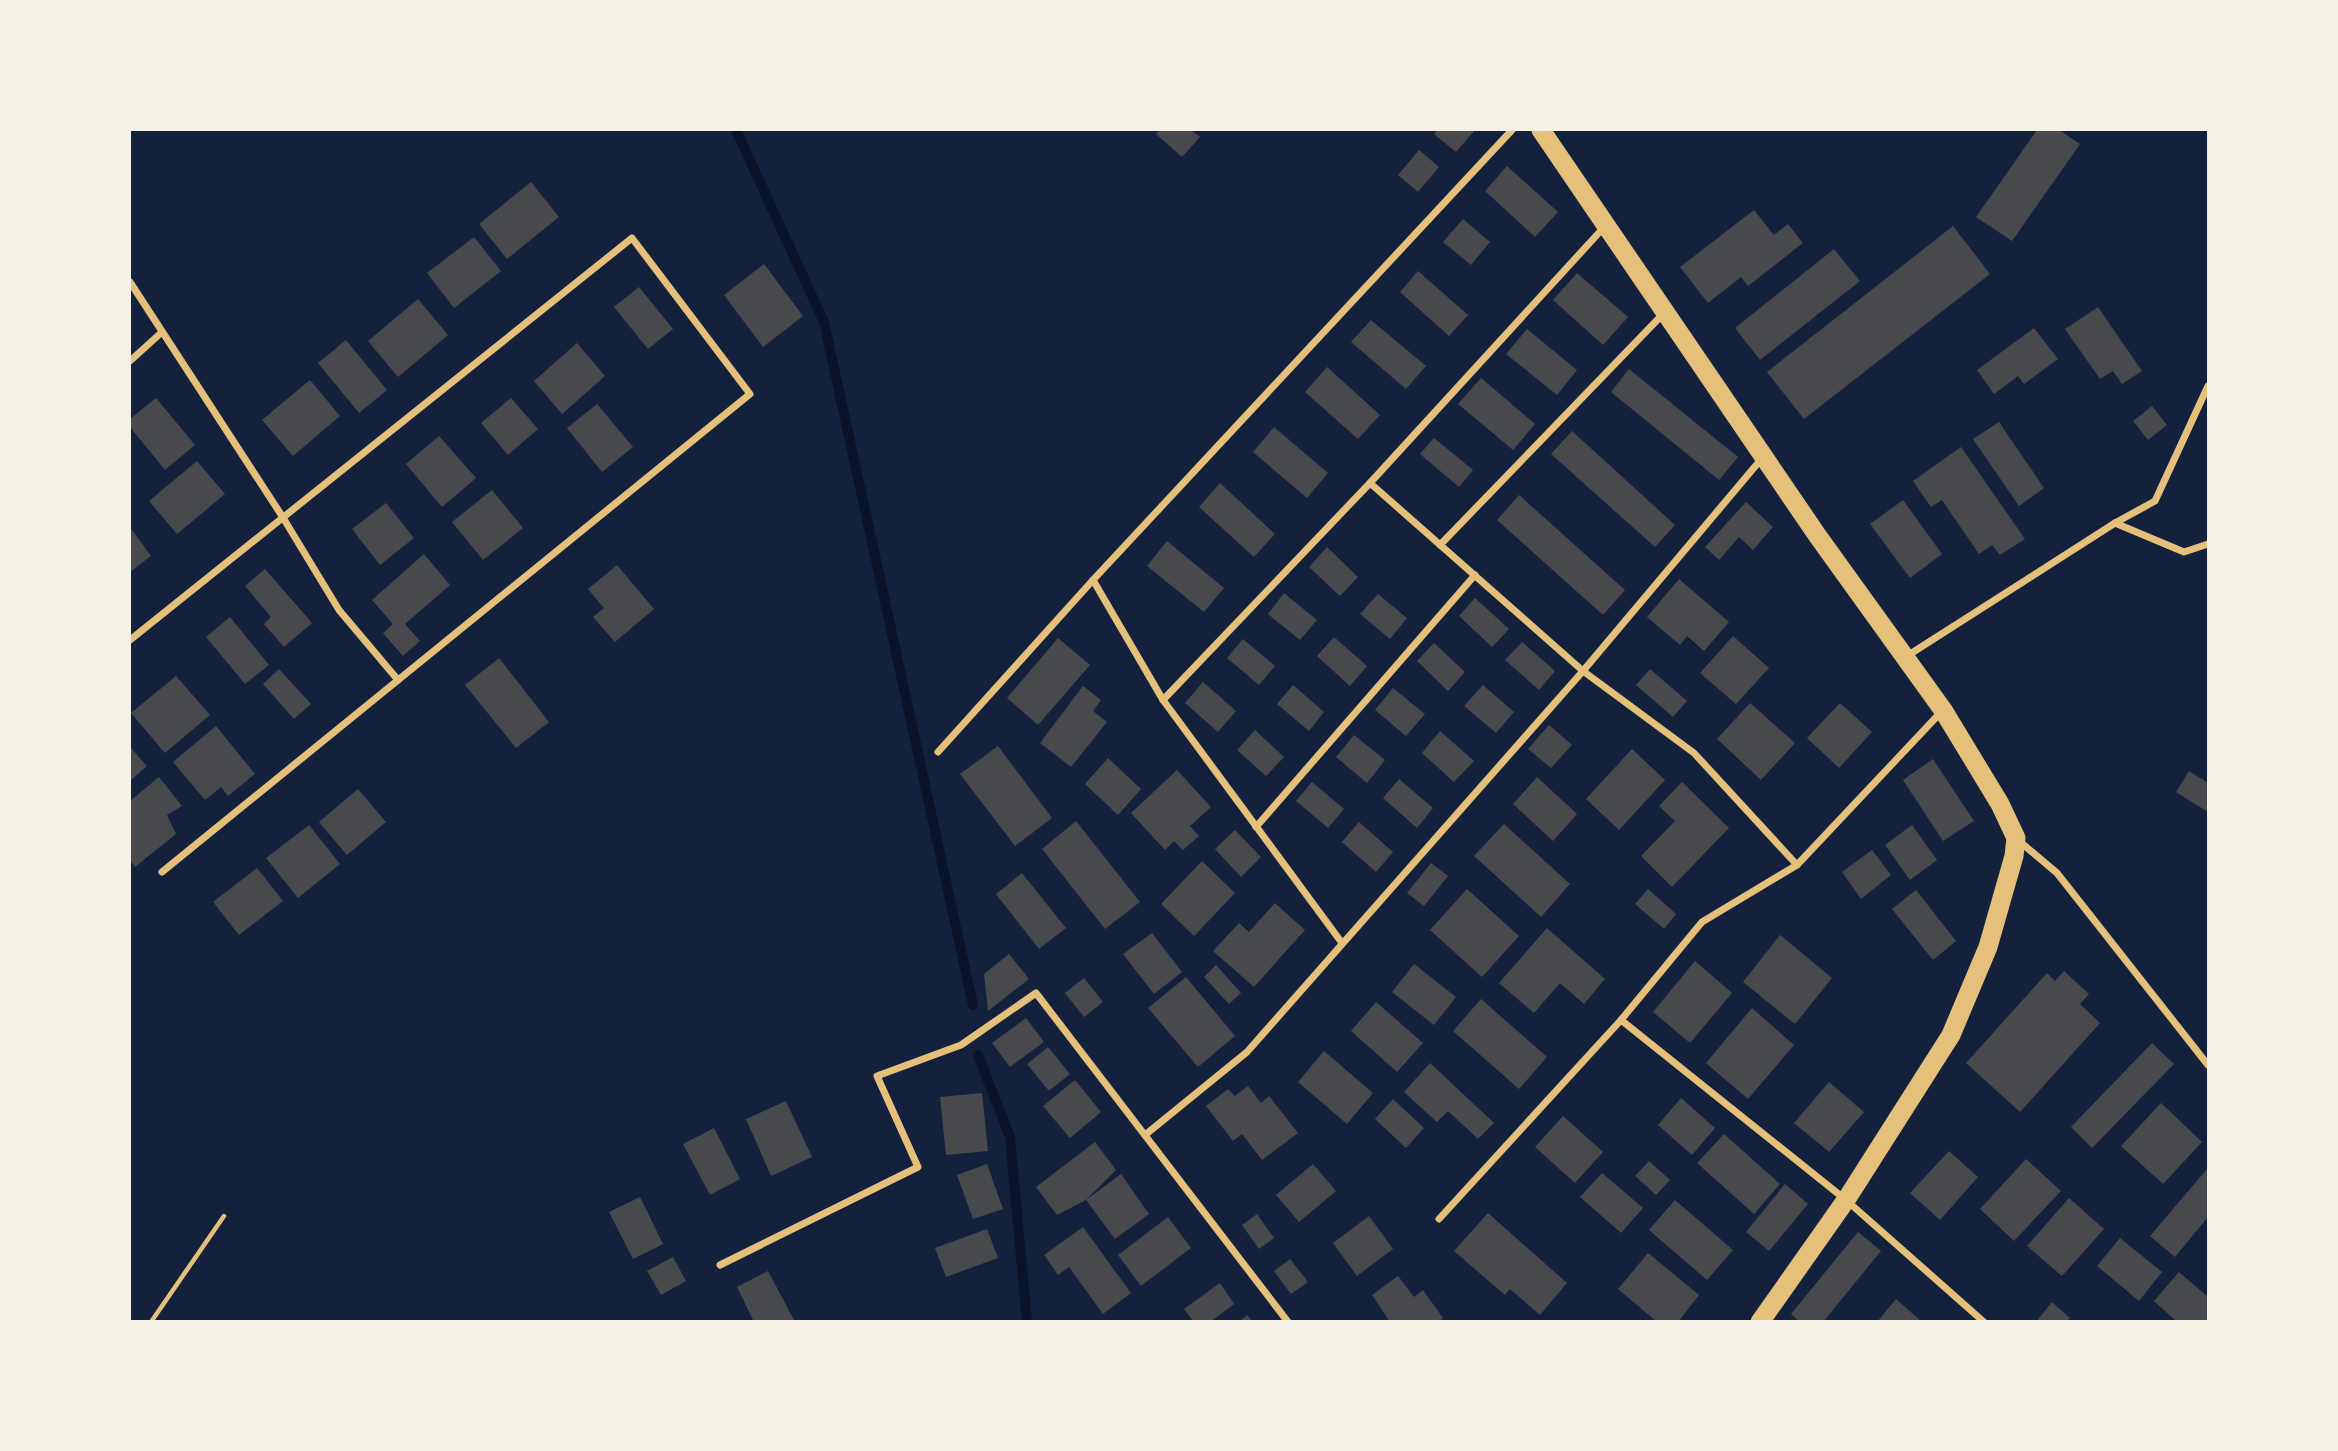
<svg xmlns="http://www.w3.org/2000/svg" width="2338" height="1451" viewBox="0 0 2338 1451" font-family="'Fira Sans',sans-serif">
  <rect width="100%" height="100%" fill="#14213d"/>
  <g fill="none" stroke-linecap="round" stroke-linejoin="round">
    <g stroke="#0b132b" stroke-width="10">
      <polyline points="736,130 824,322 973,1005"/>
      <polyline points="978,1055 1010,1137 1027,1322"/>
    </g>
  </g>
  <g fill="#48494c">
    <polygon points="1160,130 1191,130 1200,137 1182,157 1156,134"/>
    <polygon points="1437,130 1475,130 1456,152 1434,134"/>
    <polygon points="2037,130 2059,130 2080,144 2012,241 1976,217"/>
    <polygon points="1419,150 1439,167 1418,192 1398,175"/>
    <polygon points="1507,166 1558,212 1535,237 1485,191"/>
    <polygon points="531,182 559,217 507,259 479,224"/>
    <polygon points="1754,210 1774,235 1788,224 1803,243 1748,286 1741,277 1708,303 1680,267"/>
    <polygon points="1463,219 1490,242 1471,265 1443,242"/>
    <polygon points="1953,226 1990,274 1804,419 1767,372"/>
    <polygon points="474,237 501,271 454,308 427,273"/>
    <polygon points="1834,249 1860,281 1760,360 1735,328"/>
    <polygon points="764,264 803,316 763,347 724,295"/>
    <polygon points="1418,271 1468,315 1449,336 1400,292"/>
    <polygon points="1577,273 1628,317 1603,345 1553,300"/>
    <polygon points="639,287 673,329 648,349 614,307"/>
    <polygon points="418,299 448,335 398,377 368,341"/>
    <polygon points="2098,307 2142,371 2122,384 2113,371 2100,379 2065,329"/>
    <polygon points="1371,320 1426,366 1406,389 1351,342"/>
    <polygon points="2034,328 2058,359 2024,384 2018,376 1994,394 1977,370"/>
    <polygon points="1527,329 1577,370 1557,395 1506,354"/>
    <polygon points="346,340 387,390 359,413 318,363"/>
    <polygon points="577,343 605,376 562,414 534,381"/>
    <polygon points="1327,367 1380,415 1358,439 1305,392"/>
    <polygon points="1629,369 1738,457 1719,480 1611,392"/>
    <polygon points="1481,378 1535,424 1513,450 1458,404"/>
    <polygon points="310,380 340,416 293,456 262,420"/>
    <polygon points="156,398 195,445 165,470 130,427 130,419"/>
    <polygon points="511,398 538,429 508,455 481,423"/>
    <polygon points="597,404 633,447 602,472 567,428"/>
    <polygon points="2152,406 2167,425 2148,440 2133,421"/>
    <polygon points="1999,422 2044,488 2019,506 1973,439"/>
    <polygon points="1274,427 1328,473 1307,498 1253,452"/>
    <polygon points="1572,431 1675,525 1655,547 1551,454"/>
    <polygon points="439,436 476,478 442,507 406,464"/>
    <polygon points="1434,438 1473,470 1459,487 1420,454"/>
    <polygon points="1961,447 2025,539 2000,555 1992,545 1979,554 1942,500 1931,507 1913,481"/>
    <polygon points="197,461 225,494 177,534 149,501"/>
    <polygon points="1220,483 1275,534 1254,557 1199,507"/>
    <polygon points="492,490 523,528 483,560 452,522"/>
    <polygon points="1519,495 1625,590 1603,615 1497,520"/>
    <polygon points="1903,500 1942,554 1910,578 1870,524"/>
    <polygon points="1746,502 1773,527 1753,550 1739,537 1719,560 1705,547"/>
    <polygon points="386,503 414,538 380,565 352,529"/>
    <polygon points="130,527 151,556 130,572"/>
    <polygon points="1167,541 1224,588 1204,612 1147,566"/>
    <polygon points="1327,547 1358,577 1340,596 1309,567"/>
    <polygon points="424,554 450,585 405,624 420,641 403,656 383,633 393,624 372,600"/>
    <polygon points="617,565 654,609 615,642 593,617 604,608 588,589"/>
    <polygon points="265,569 312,623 284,647 264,624 271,617 245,586"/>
    <polygon points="1679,579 1729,622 1704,651 1687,636 1680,645 1647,617"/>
    <polygon points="1284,593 1317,620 1300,640 1268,614"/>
    <polygon points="1378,594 1407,618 1390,639 1360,614"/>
    <polygon points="1475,598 1509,629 1492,647 1459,616"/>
    <polygon points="230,617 269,665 245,684 206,637"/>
    <polygon points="1733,636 1769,668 1736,704 1700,673"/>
    <polygon points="1334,637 1367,666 1350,686 1317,656"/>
    <polygon points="1058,638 1090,665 1038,725 1007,698"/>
    <polygon points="1243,639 1275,666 1259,685 1227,658"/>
    <polygon points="1522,642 1555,671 1539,690 1505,660"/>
    <polygon points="1434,643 1465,672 1448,691 1417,661"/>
    <polygon points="499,658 549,722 516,748 465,685"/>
    <polygon points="279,669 311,704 294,719 263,684"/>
    <polygon points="1650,669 1687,701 1673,717 1636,685"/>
    <polygon points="176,676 210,715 165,753 131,713"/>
    <polygon points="1203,682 1236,711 1218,732 1185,703"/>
    <polygon points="1293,685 1324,712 1309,731 1277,704"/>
    <polygon points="1483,685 1514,712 1496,733 1464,706"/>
    <polygon points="1083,686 1101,700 1093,711 1107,722 1071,767 1040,743"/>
    <polygon points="1393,688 1425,714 1406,736 1375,710"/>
    <polygon points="1750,703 1795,743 1761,780 1717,739"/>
    <polygon points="1840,703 1872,732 1839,768 1807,738"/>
    <polygon points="1549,725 1572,745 1551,768 1528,749"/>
    <polygon points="216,726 255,774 228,796 221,787 205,800 173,762"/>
    <polygon points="1255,730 1284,757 1266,776 1237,750"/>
    <polygon points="1440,731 1474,761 1454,782 1422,753"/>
    <polygon points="1354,735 1385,760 1367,783 1336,757"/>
    <polygon points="998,746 1052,818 1015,846 960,774"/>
    <polygon points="130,747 147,766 130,781"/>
    <polygon points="1632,749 1665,780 1619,830 1586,799"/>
    <polygon points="1108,758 1141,789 1118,815 1085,784"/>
    <polygon points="1933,759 1974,821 1943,841 1903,780"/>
    <polygon points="1177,770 1211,807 1190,826 1199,836 1183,850 1174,841 1165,850 1131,813"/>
    <polygon points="2189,771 2208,783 2208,812 2176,792"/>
    <polygon points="159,777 182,806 167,815 176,834 135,867 130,860 130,801"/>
    <polygon points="1537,777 1577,814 1553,841 1513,804"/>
    <polygon points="1399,779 1433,808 1417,828 1383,798"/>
    <polygon points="1312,782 1344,809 1328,828 1296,801"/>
    <polygon points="1682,782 1729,828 1672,887 1641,856 1675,821 1659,806"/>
    <polygon points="358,789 386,822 347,855 319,822"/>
    <polygon points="1076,821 1140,902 1105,929 1042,849"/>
    <polygon points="1359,822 1393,852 1376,872 1342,842"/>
    <polygon points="1504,824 1570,884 1541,917 1474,856"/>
    <polygon points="309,825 340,864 298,898 266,858"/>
    <polygon points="1912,825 1937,860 1910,880 1885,845"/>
    <polygon points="1235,830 1261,857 1241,877 1215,849"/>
    <polygon points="1872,850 1891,875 1861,899 1842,872"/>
    <polygon points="1202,861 1235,893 1194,936 1161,904"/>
    <polygon points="1431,863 1448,876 1424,906 1407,893"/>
    <polygon points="257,868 283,901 239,935 213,902"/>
    <polygon points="1022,873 1066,928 1039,949 996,894"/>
    <polygon points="1467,889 1519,936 1482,977 1430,930"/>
    <polygon points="1648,889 1676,914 1664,929 1635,904"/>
    <polygon points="1916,890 1956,941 1933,960 1892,909"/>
    <polygon points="1275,903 1305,930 1254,987 1213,951 1239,923 1249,932"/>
    <polygon points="1547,928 1605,979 1584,1004 1560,983 1534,1013 1499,983"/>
    <polygon points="1152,933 1182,972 1154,994 1123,954"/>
    <polygon points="1780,935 1832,978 1795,1024 1743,982"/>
    <polygon points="1009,954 1029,979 988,1011 984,974"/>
    <polygon points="1695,961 1732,993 1690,1043 1653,1012"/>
    <polygon points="1414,964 1456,997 1434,1025 1392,992"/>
    <polygon points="1216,965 1241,993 1229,1004 1204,977"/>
    <polygon points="2064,971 2089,994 2080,1004 2100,1023 2020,1112 1966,1063 2047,973 2055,981"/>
    <polygon points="1186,977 1235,1036 1198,1067 1148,1008"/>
    <polygon points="1084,978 1103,1002 1084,1017 1065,993"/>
    <polygon points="1481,999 1547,1057 1519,1089 1453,1031"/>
    <polygon points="1376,1002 1423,1043 1397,1072 1351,1031"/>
    <polygon points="1752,1008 1794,1045 1748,1099 1706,1063"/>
    <polygon points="1026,1018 1044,1042 1010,1067 992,1043"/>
    <polygon points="2152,1043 2174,1064 2092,1148 2071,1127"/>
    <polygon points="1048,1047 1070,1074 1049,1091 1027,1064"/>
    <polygon points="1324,1051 1373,1093 1347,1124 1298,1082"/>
    <polygon points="1430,1063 1494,1123 1478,1139 1448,1111 1437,1122 1404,1092"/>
    <polygon points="1075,1080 1101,1112 1070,1138 1043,1106"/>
    <polygon points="1829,1082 1864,1112 1829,1152 1794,1123"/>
    <polygon points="1248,1086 1261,1103 1269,1096 1298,1133 1262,1160 1242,1134 1233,1141 1206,1106 1228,1089 1235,1096"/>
    <polygon points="982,1093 988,1151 946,1155 940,1097"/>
    <polygon points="1681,1098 1715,1128 1692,1155 1658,1125"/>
    <polygon points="1393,1099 1424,1128 1406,1148 1375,1119"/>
    <polygon points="786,1101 812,1157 771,1176 746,1119"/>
    <polygon points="2161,1103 2202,1142 2163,1184 2121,1146"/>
    <polygon points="1563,1116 1603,1152 1575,1183 1535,1147"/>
    <polygon points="714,1128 740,1179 710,1195 683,1144"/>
    <polygon points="1724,1134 1780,1184 1754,1214 1697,1163"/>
    <polygon points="1095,1142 1116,1170 1086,1200 1057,1215 1036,1187"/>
    <polygon points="1949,1151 1978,1177 1940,1220 1910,1193"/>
    <polygon points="2026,1159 2061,1191 2014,1241 1980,1209"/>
    <polygon points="1649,1161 1670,1180 1656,1195 1635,1176"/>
    <polygon points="987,1164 1003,1209 973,1219 957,1175"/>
    <polygon points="1313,1164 1336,1191 1299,1222 1276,1195"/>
    <polygon points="2207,1169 2208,1217 2175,1257 2150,1236"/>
    <polygon points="1602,1173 1643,1208 1621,1233 1580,1197"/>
    <polygon points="1121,1174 1149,1214 1115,1239 1086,1200"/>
    <polygon points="1785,1184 1808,1204 1769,1251 1746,1232"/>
    <polygon points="640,1197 663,1244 633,1259 609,1212"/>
    <polygon points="2069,1198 2104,1229 2062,1276 2027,1246"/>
    <polygon points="1675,1200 1733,1250 1707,1280 1649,1230"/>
    <polygon points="1488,1213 1567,1283 1540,1315 1510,1289 1505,1295 1454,1251"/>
    <polygon points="1257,1214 1274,1238 1259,1249 1242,1225"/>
    <polygon points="1369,1216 1393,1249 1357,1276 1333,1243"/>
    <polygon points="1168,1217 1191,1248 1141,1286 1118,1255"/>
    <polygon points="1083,1227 1131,1293 1103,1314 1069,1267 1058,1275 1044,1255"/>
    <polygon points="987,1229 998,1258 946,1277 935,1248"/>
    <polygon points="1858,1232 1881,1251 1823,1322 1800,1322 1791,1314"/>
    <polygon points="2120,1238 2162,1272 2139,1301 2097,1266"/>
    <polygon points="1648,1253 1699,1295 1678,1322 1657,1322 1618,1289"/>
    <polygon points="673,1257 686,1281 661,1295 647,1271"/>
    <polygon points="1290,1259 1308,1282 1291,1294 1274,1271"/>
    <polygon points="768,1271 795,1322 754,1322 737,1287"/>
    <polygon points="2179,1272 2208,1297 2208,1322 2177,1322 2154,1301"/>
    <polygon points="1398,1276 1414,1297 1423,1290 1443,1318 1438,1322 1390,1322 1372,1295"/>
    <polygon points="1220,1283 1234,1304 1210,1322 1194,1322 1184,1309"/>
    <polygon points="1896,1299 1922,1322 1877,1322"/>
    <polygon points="2052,1302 2070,1318 2066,1322 2036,1322"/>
    <polygon points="1247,1315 1253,1322 1239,1322"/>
  </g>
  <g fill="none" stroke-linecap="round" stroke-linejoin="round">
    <polyline stroke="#e5c07b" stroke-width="4.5" points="151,1322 224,1216"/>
    <g stroke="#e5c07b" stroke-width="7">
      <polyline points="130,282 282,516 339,610 398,680"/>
      <polyline points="130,361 162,332"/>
      <polyline points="1370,483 1583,671 1694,753 1797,865"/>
      <polyline points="2115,523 2184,552 2208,544"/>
      <polyline points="1440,545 1663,314"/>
      <polyline points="1093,580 1163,700 1342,943"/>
      <polyline points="130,640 632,238 750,394 162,872"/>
      <polyline points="1907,656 2115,523 2155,501 2208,386"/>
      <polyline points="1163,700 1370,483 1606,225"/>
      <polyline points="938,752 1093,580 1512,130"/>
      <polyline points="1256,827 1475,575"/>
      <polyline points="2019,841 2057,873 2208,1065"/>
      <polyline points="1621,1020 1846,1200 1984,1322"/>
      <polyline points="1145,1135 1247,1052 1583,671 1763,457"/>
      <polyline points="1439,1219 1621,1020 1702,922 1797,865 1943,710"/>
      <polyline points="720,1265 918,1167 877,1076 961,1045 1036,993 1288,1322"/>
    </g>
    <polyline stroke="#e5c07b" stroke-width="19" points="1541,130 1817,535 1943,710 2000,804 2016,838 2014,856 1988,947 1951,1035 1846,1200 1760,1322"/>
  </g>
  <rect width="2338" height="1451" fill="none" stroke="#f6f1e7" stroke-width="262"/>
</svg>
